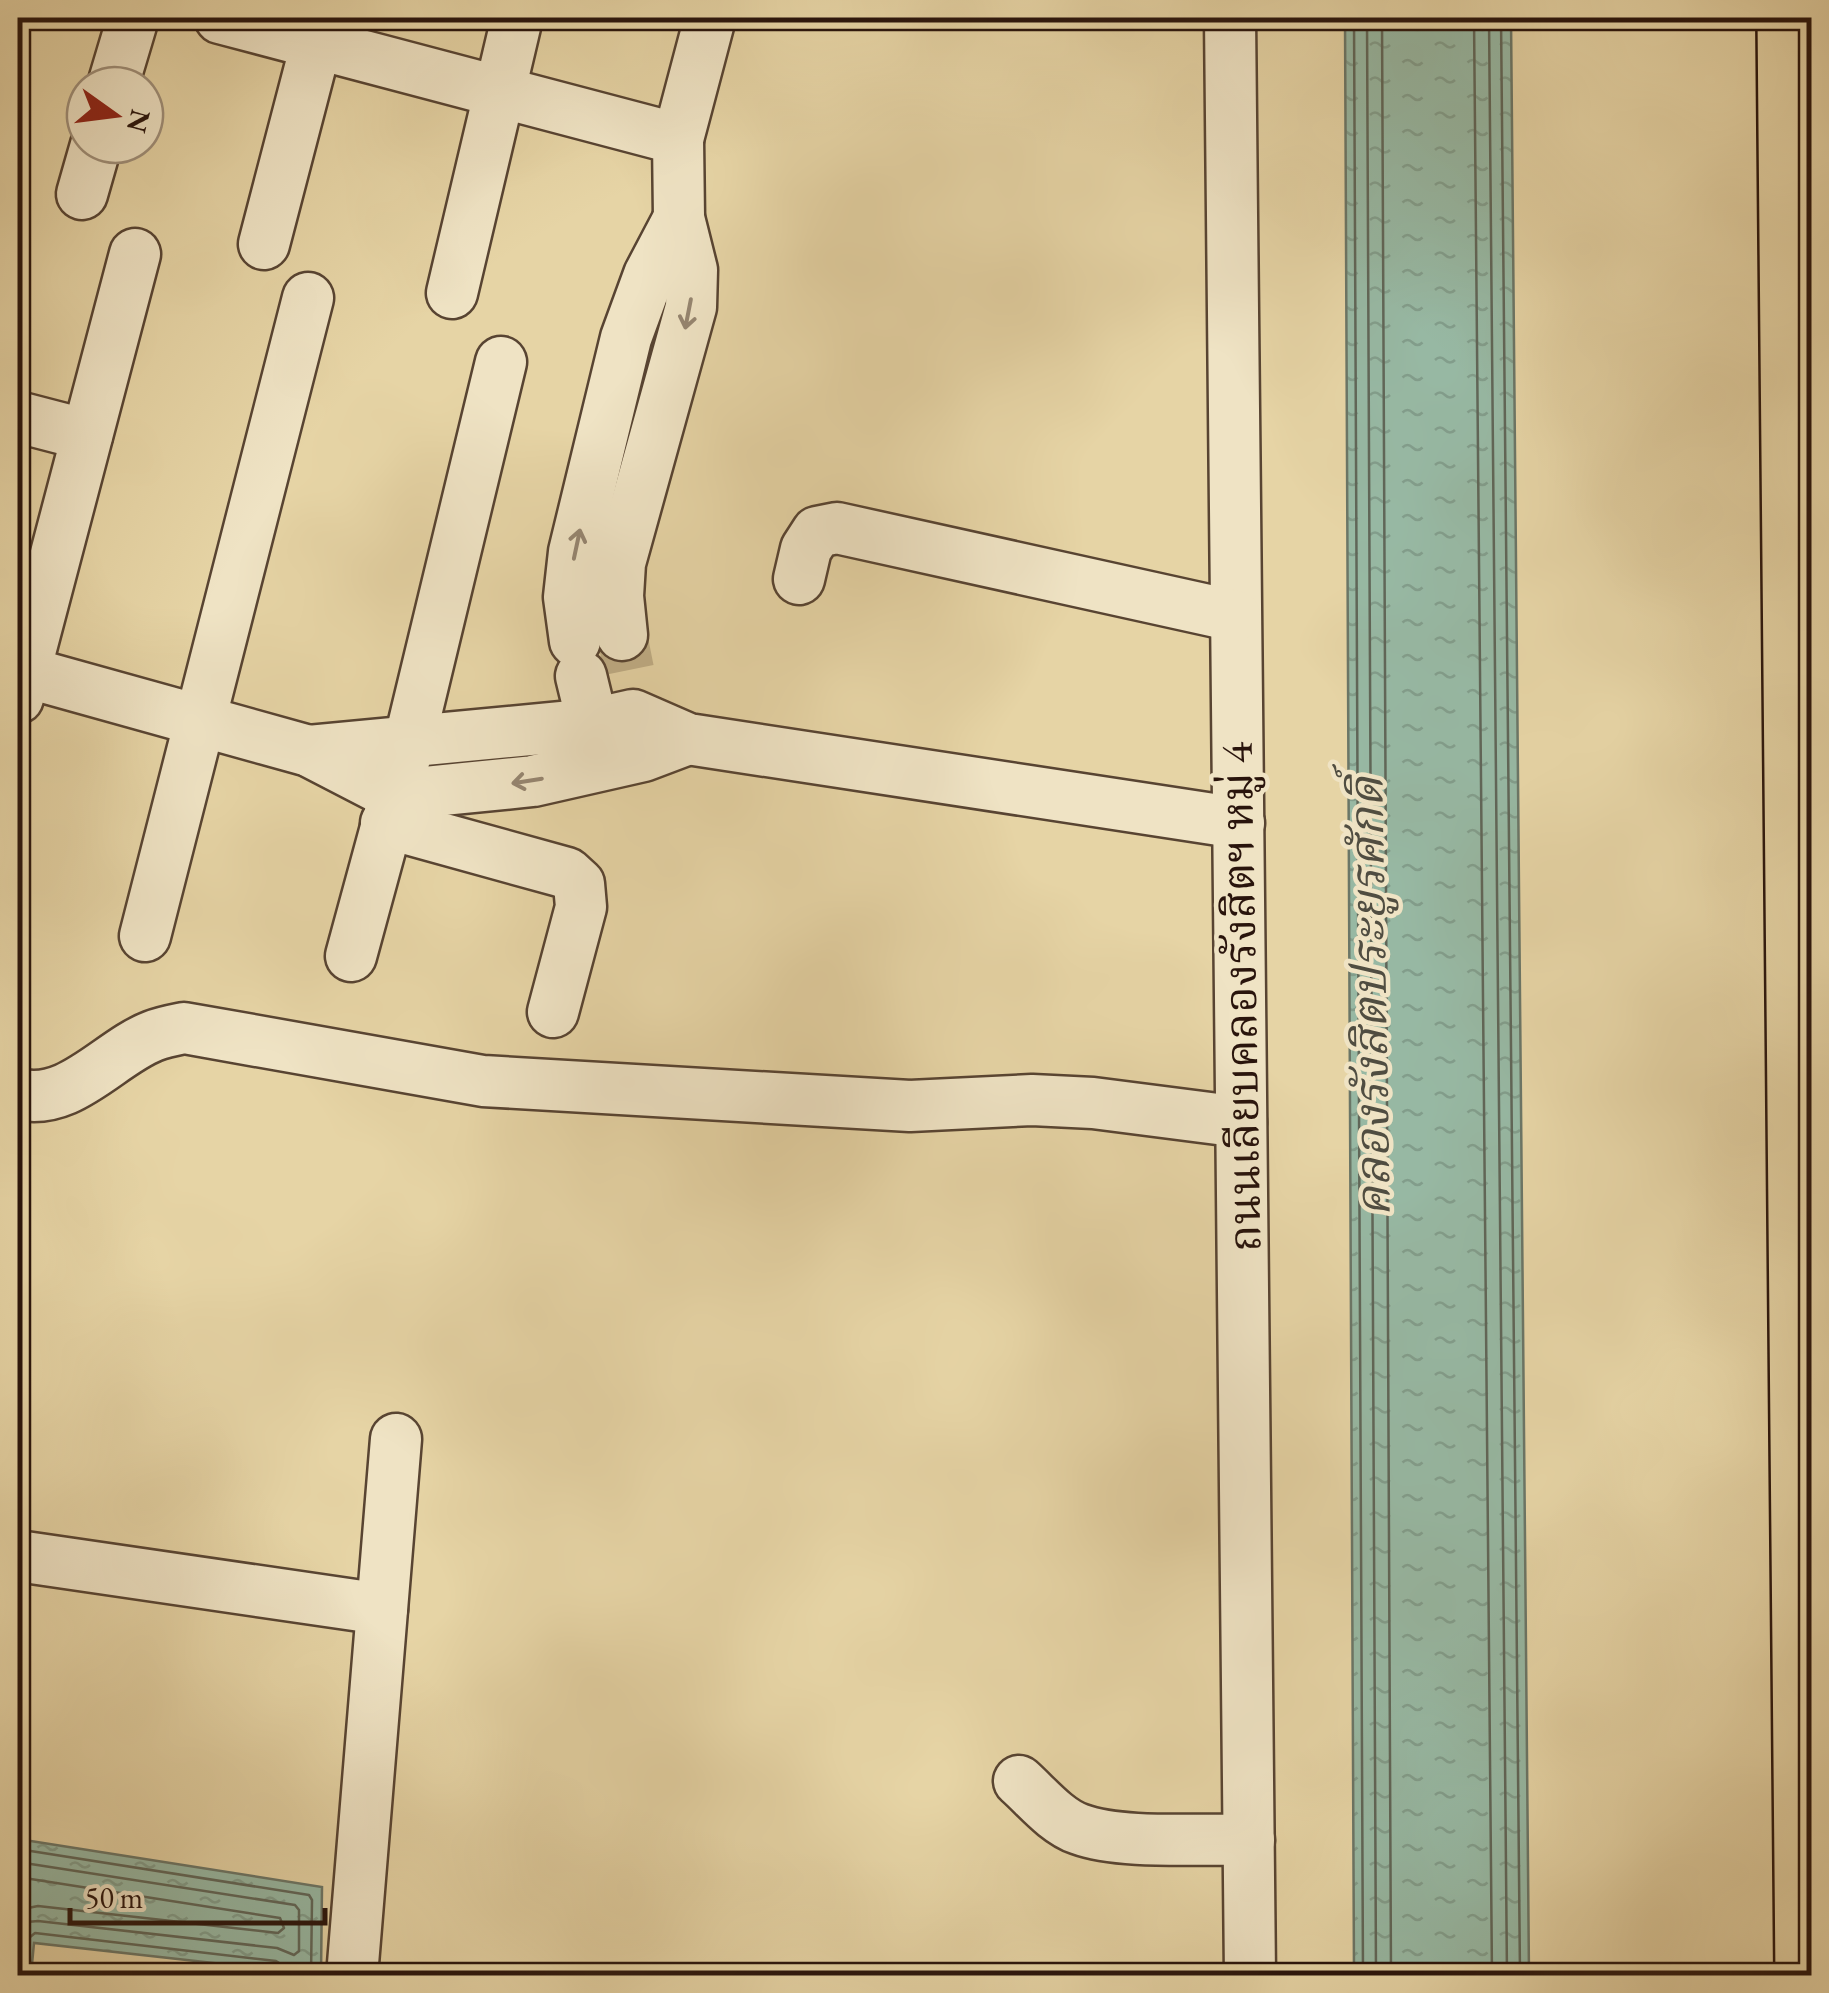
<svg xmlns="http://www.w3.org/2000/svg" width="1829" height="1993" viewBox="0 0 1829 1993" font-family="'EB Garamond','Noto Serif Thai',serif">
  <defs>
    <pattern id="water-ripples" width="26" height="14" patternUnits="userSpaceOnUse" patternTransform="scale(2.5)"><rect width="26" height="14" fill="#97b8a3"/><path d="M2 4q2-2 4 0t4 0M15 11q2-2 4 0t4 0" fill="none" stroke="#829d8b"/></pattern>
  </defs>
  <rect width="100%" height="100%" fill="#e6d4a5"/>
  <filter id="stains"><feTurbulence type="fractalNoise" baseFrequency=".002" numOctaves="4"/><feColorMatrix values="0 0 0 0 .2 0 0 0 0 .09 0 0 0 0 .02 0 0 0 .5 -.17"/></filter>
  <radialGradient id="worn" r=".72"><stop offset=".6" stop-color="#630" stop-opacity="0"/><stop offset="1" stop-color="#630" stop-opacity=".3"/></radialGradient>
  <g fill="url(#water-ripples)" stroke="#6b7667" stroke-width="2.5">
    <polygon points="1345,18 1511,18 1529,1975 1354,1975"/>
    <polygon points="18,1839 322,1887 321,1975 34,1943 31,1975 18,1975"/>
  </g>
  <g fill="none" stroke-linecap="round" stroke-linejoin="round">
    <g stroke="#606658" stroke-width="2.5">
      <polyline points="1354,18 1363,1976"/>
      <polyline points="1367,18 1376,1976"/>
      <polyline points="1382,18 1391,1976"/>
      <polyline points="1474,18 1492,1976"/>
      <polyline points="1489,18 1507,1976"/>
      <polyline points="1501,18 1520,1976"/>
      <polyline points="18,1849 309,1895 312,1900 311,1976"/>
      <polyline points="18,1862 295,1905 299,1910 299,1951 294,1955 277,1948 38,1921 27,1922 18,1929"/>
      <polyline points="18,1877 280,1918 284,1928 278,1933 38,1906 18,1910"/>
      <polyline points="21,1976 24,1942 35,1933 276,1961 284,1966 287,1976"/>
    </g>
    <polyline stroke="#c0ae86" stroke-width="50" stroke-dasharray="50 25" stroke-linecap="butt" points="622,635 629,670"/>
    <defs>
      <g id="minor">
        <polyline points="220,18 678,139 679,218 692,270 691,307 620,563 618,596 622,635"/>
        <polyline points="1230,18 1250,1976"/>
        <polyline points="113,85 133,18"/>
        <polyline points="678,139 710,18"/>
        <polyline points="82,194 96,145"/>
        <polyline points="264,244 323,18"/>
        <polyline points="452,293 517,18"/>
        <polyline points="18,417 87,435"/>
        <polyline points="799,579 806,549 817,532 837,528 1235,616"/>
        <polyline points="575,641 569,597 574,552 626,338 649,275 679,218"/>
        <polyline points="18,670 309,751 394,795 533,781 643,756 688,739"/>
        <polyline points="581,676 600,754"/>
        <polyline points="18,698 135,254"/>
        <polyline points="309,751 593,724 633,715 688,739 1239,823"/>
        <polyline points="386,823 567,873 579,884 581,907 553,1012"/>
        <polyline points="145,936 308,298"/>
        <polyline points="351,956 409,743 501,362"/>
        <path d="M18,1094C70,1107 109,1053 153,1036C163,1032 174,1030 184,1028L483,1081L910,1106L1032,1100L1093,1103L1241,1122"/>
        <polyline points="18,1556 382,1609"/>
        <path d="M1019,1781C1037,1797 1056,1821 1079,1829C1122,1845 1202,1838 1249,1840"/>
        <polyline points="352,1976 396,1439"/>
      </g>
      <polyline id="major" points="1785,18 1803,1976"/>
    </defs>
    <use href="#minor" stroke="#584432" stroke-width="55"/>
    <use href="#major" stroke="#29140c" stroke-width="60"/>
    <use href="#minor" stroke="#efe3c4" stroke-width="50"/>
    <use href="#major" stroke="#e6d4a5" stroke-width="55"/>
  </g>
  <defs><path id="oneway-shaft" d="M-6 0H5M1.5-3L5.5 0L1.5 3" fill="none" stroke-width="1.6" stroke-linecap="round" stroke-linejoin="round" transform="scale(2.5)"/></defs>
  <g stroke="#968671">
    <use href="#oneway-shaft" transform="translate(688 314) rotate(101)"/>
    <use href="#oneway-shaft" transform="translate(577 544) rotate(-78)"/>
    <use href="#oneway-shaft" transform="translate(527 781) rotate(171)"/>
  </g>
  <g text-anchor="middle" dominant-baseline="central" stroke-width="9" stroke-linejoin="round" paint-order="stroke">
    <g font-size="45" fill="#29140c" stroke="#efe3c4">
      <text transform="translate(1240 997) rotate(-91)">ถนนเลียบคลองรังสิตฯ หมู่ 4</text>
    </g>
    <g font-size="48" font-style="italic" fill="#504d41" stroke="#efe3c4">
      <text transform="translate(1369 997) rotate(-91)">คลองรังสิตประยูรศักดิ์</text>
    </g>
  </g>
  <rect width="1829" height="1993" fill="none" stroke="#e6d4a5" stroke-width="60"/>
  <rect x="20" y="20" width="1789" height="1953" fill="none" stroke="#29140c" stroke-width="5"/>
  <rect x="30" y="30" width="1769" height="1933" fill="none" stroke="#29140c" stroke-width="2.5"/>
  <g transform="translate(115 115) rotate(104)"><circle r="48" fill="#efe3c4" stroke="#a0907a" stroke-width="2.5"/>
  <path d="M0-8L18 38L0 25L-18 38Z" fill="#8f2418"/>
  <text y="-15" font-size="28" font-weight="bold" text-anchor="middle" fill="#29140c">N</text>
  </g>
  <path d="M70 1908v15h255v-15" fill="none" stroke="#29140c" stroke-width="5"/>
  <text x="85" y="1908" font-size="30" fill="#29140c" stroke="#efe3c4" stroke-width="8" paint-order="stroke">50 m</text>
  <rect width="100%" height="100%" filter="url(#stains)"/>
  <rect width="100%" height="100%" fill="url(#worn)"/>
</svg>
